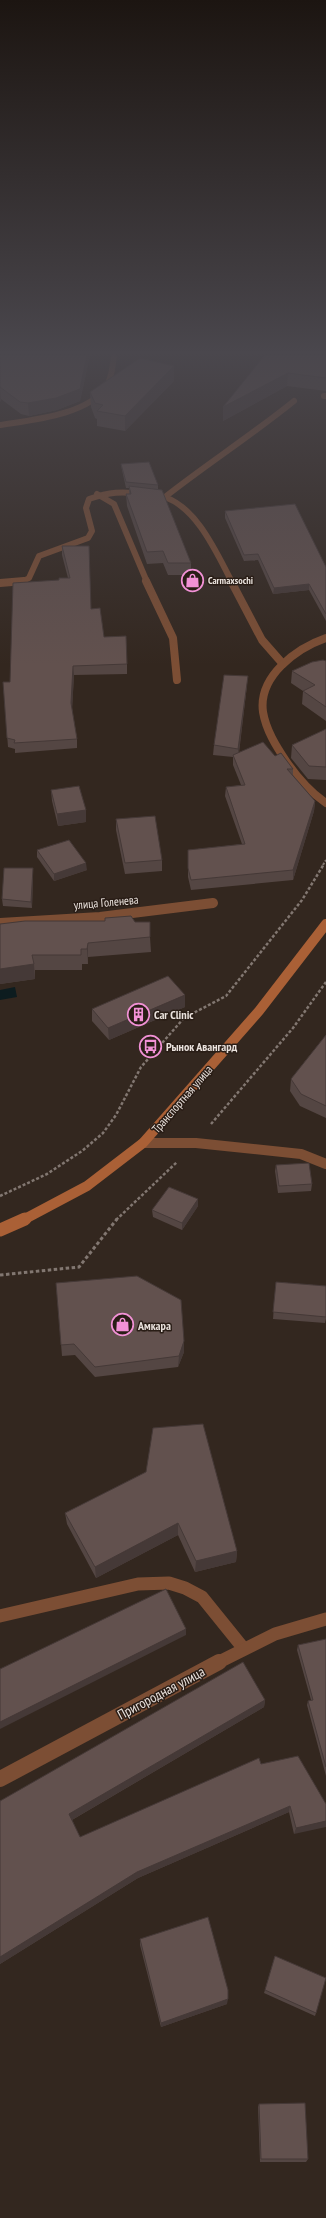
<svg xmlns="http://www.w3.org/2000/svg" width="326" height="2218" viewBox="0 0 326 2218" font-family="'PT Sans Narrow',sans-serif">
  <rect width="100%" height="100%" fill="#33271f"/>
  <polygon fill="#0d1c1f" points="15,987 17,997 0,1000 0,990"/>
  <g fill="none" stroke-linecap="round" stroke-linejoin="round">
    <polyline stroke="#827771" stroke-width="2" stroke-dasharray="2.5 1.5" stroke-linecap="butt" points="323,865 326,860"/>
    <g stroke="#827771" stroke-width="2.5" stroke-dasharray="3 2" stroke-linecap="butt">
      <polyline points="211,1124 293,1028 326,982"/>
      <polyline points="0,1196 47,1174 82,1151 103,1133 116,1115 141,1067 184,1018 226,996 302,900 324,864"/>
      <polyline points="116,1220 177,1162"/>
    </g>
    <polyline stroke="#827771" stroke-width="3" stroke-dasharray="3.5 2.5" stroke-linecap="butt" points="0,1275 79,1267 117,1219"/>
    <g stroke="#7c4e34" stroke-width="6">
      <polyline points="324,396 326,396"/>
      <path d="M0,425C31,420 88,415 106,387C112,379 112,367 114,357"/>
      <polyline points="97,494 114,504 147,582"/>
      <path d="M165,497C207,464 252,435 294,401"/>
      <path d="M22,582L29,578L39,556L88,538L92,531L86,508L89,499C110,492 121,491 143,494C150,495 158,495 164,497C197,507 217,554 232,582"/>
    </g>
    <g stroke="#7c4e34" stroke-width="8">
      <polyline points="146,581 173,638 177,680"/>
      <polyline points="231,581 262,640 283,664"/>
      <polyline points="0,583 24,581"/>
    </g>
    <polyline stroke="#7c4e34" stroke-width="10" points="143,1143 196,1143 301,1154 326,1164"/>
    <polyline stroke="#7c4e34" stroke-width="13" points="0,1616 138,1584 169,1583 185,1588 202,1597 244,1649"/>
    <path stroke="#7c4e34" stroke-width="8" d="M326,638C297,648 258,676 263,712C266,730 276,746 286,761C297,777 310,792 326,803"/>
    <polyline stroke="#7c4e34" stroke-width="10" points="0,923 100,917 213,903"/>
    <polyline stroke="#7c4e34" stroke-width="13" points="217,1663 275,1634 326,1619"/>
    <polyline stroke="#7c4e34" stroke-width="16" points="0,1779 219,1662"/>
    <polyline stroke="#aa6036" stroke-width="10" points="23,1220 87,1186 143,1143 259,1011 326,924"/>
    <polyline stroke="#aa6036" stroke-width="13" points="0,1230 25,1219"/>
  </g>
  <g fill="#544643">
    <polygon points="0,355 90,355 80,401 57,410 29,416 21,414 1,399 0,402"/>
    <polygon points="265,355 326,355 326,391 287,386 223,421"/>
    <polygon points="174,366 174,381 125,431 97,426 97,419 95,418 91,407 90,392"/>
    <polygon points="121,464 158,485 158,490 191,563 191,575 168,575 163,563 147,564 127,506 126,494 129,494 129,488 126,488 122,470"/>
    <polygon points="225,511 326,567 326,621 309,590 273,594 258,560 244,561 225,518"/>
    <polygon points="62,546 91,609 104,637 127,664 127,674 74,675 72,708 77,739 77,748 15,753 15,749 8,747 3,682 10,682 59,580 68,578 62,555"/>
    <polygon points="326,661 326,721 302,704 303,691 291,683 292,671"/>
    <polygon points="247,685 239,753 275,756 293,769 293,775 315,801 314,811 293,880 191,890 188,877 188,850 242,844 225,796 226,787 241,785 233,765 233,757 213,755 214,745"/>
    <polygon points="326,729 326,780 308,779 291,758 292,745"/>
    <polygon points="51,790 86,810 86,822 58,826 52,801"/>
    <polygon points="116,819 162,860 162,871 125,874 116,830"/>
    <polygon points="37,850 87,870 54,881 37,857"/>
    <polygon points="33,868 33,875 32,908 3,906 2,899"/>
    <polygon points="105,918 135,922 150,937 151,952 88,957 88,964 82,964 82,970 35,970 35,979 0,984 0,924 105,921"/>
    <polygon points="185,1007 109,1040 92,1021 92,1009"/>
    <polygon points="326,1035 326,1118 300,1106 290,1091 291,1079"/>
    <polygon points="276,1165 312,1184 311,1191 278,1193 275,1171"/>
    <polygon points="198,1206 182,1230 153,1217 152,1210"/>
    <polygon points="276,1282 326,1286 326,1318 325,1323 273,1319"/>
    <polygon points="56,1283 184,1352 178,1367 95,1377 75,1355 62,1356"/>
    <polygon points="146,1472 237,1551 236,1562 195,1572 178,1535 96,1578 67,1524 65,1513"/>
    <polygon points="326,1639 326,1776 307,1705 308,1701 311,1700 297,1650 298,1645"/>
    <polygon points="265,1700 264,1707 72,1820 80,1837 261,1764 326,1804 294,1834 289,1812 138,1878 0,1964 0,1801"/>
    <polygon points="140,1939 227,2004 161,2027 140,1945"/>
    <polygon points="275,1956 316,2013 315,2016 264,1993"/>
    <polygon points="259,2104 308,2159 306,2162 260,2162 258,2107"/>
  </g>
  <g fill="#453937">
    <polygon points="87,355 90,355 80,401 57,410 29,416 28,403"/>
    <polygon points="174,366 174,381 125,431 125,416"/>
    <polygon points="288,373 287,386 223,421 223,407"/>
    <polygon points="0,387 1,399 0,402"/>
    <polygon points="309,584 309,590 273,594 274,588"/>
    <polygon points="73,666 74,675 72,712 71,703"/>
    <polygon points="248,676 247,685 238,758 238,749"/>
    <polygon points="315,801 314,811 293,880 293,870"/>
    <polygon points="86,810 86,822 58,826 57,814"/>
    <polygon points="86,863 87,870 54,881 54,874"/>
    <polygon points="33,868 33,875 32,908 31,902"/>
    <polygon points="88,943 88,964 87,949"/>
    <polygon points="34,964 35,979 0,984 0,969"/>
    <polygon points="185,995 185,1007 109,1040 108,1028"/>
    <polygon points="198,1199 198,1206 182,1230 182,1223"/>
    <polygon points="184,1341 184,1352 178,1367 179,1356"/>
    <polygon points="178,1523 178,1535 96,1578 95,1567"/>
    <polygon points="237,1551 236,1562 195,1572 196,1561"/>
    <polygon points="186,1629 186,1635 0,1729 0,1722"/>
    <polygon points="265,1700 264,1707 70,1821 69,1814"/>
    <polygon points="290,1806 289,1812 138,1878 0,1964 0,1957 137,1872"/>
    <polygon points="326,1821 326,1827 294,1834 296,1828"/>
    <polygon points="228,1999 227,2004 161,2027 161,2023"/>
  </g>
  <g fill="#62514e" stroke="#453937">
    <polygon points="0,355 87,355 80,389 56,398 28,403 20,402 0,387 0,388"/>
    <polygon points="265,355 326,355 326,378 288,373 223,407"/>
    <polygon points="140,358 174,366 125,416 97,411 103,405 95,403 90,392"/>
    <polygon points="149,462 158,485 126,482 121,464"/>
    <polygon points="129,486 162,490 191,563 168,563 163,551 147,552 126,494 131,494"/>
    <polygon points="295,504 326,567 326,614 309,584 274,588 258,554 244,555 225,511"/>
    <polygon points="62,546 89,546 91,609 100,608 104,637 126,636 127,664 73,666 71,703 77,739 14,743 15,740 7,738 3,682 10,682 13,583 59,580 59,578 70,578"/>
    <polygon points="323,660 326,661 326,707 303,691 315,685 292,671 312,662"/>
    <polygon points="224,675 248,676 238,749 214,745"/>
    <polygon points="326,729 326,767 309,766 292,745"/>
    <polygon points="263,742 275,756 281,753 293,769 287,769 315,801 293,870 191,880 188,868 188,850 245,844 226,787 245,785 233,755"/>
    <polygon points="79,786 86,810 57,814 51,790"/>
    <polygon points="155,816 162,860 125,863 116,819"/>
    <polygon points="69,840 86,863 54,874 37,850"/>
    <polygon points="4,868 33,868 31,902 2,899"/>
    <polygon points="131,916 135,922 150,922 150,937 88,943 87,949 81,949 81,955 32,955 34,964 0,969 0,924 25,921 105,921 105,918"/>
    <polygon points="168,976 185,995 108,1028 92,1009"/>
    <polygon points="326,1035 326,1106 301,1094 291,1079"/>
    <polygon points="309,1163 312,1184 279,1186 276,1165"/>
    <polygon points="169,1187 198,1199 182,1223 152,1210"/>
    <polygon points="137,1276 181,1300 184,1341 179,1356 95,1367 74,1344 61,1345 56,1283"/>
    <polygon points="276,1282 326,1286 326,1317 273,1312"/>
    <polygon points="203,1424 237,1551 196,1561 178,1523 95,1567 65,1513 146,1472 153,1428"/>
    <polygon points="166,1589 186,1629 0,1722 0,1669"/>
    <polygon points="326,1639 326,1767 308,1701 313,1700 298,1645"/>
    <polygon points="243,1662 265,1700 69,1814 80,1837 259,1758 261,1764 298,1756 326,1804 326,1821 296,1828 290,1806 137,1872 0,1957 0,1801"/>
    <polygon points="208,1917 228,1990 228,1999 161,2023 140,1939"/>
    <polygon points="275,1956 326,1978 316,2013 265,1990"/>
    <polygon points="305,2103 308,2159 261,2159 259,2104"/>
  </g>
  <linearGradient id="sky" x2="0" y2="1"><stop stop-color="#1c1511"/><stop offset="0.53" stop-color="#4a474d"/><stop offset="1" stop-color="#4a474d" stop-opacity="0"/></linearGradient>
  <rect width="326" height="665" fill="url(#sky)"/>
  <defs>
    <symbol id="shop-ring" viewBox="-11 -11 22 22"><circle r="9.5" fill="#291d16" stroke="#f291d6" stroke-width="1.5"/><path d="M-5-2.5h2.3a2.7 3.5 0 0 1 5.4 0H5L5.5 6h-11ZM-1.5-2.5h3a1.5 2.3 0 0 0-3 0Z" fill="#f291d6"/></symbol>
    <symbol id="building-ring" viewBox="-11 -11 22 22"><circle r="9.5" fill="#291d16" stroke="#f291d6" stroke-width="1.5"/><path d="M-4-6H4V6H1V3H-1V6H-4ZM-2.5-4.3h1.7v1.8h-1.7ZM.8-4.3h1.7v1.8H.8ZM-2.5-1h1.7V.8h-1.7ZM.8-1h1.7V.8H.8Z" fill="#f291d6"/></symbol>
    <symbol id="bus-ring" viewBox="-11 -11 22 22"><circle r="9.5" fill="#291d16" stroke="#f291d6" stroke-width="1.5"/><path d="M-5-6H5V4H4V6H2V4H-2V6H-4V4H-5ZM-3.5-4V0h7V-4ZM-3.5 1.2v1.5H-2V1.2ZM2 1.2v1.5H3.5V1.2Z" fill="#f291d6"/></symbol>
  </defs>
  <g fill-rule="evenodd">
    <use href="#shop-ring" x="180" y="568" width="25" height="25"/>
    <use href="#building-ring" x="126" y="1002" width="25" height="25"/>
    <use href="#bus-ring" x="138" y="1034" width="25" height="25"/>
    <use href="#shop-ring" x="110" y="1312" width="25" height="25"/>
  </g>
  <g text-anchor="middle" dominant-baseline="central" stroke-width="3" stroke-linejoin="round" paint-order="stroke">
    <g font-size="10" font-weight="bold" fill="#eae2dd" stroke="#291d16" text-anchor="start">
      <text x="208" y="580">Carmaxsochi</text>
    </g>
    <g font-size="12" fill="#eae2dd" stroke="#291d16">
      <text transform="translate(106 902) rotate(-5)">улица Голенева</text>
      <text transform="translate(182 1099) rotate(-49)">Транспортная улица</text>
    </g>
    <g font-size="12" font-weight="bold" fill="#eae2dd" stroke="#291d16" text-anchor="start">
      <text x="154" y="1014">Car Clinic</text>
      <text x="166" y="1046">Рынок Авангард</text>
      <text x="138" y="1325">Амкара</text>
    </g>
    <g font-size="14" fill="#eae2dd" stroke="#291d16">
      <text transform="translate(161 1693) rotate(-28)">Пригородная улица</text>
    </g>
  </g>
</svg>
